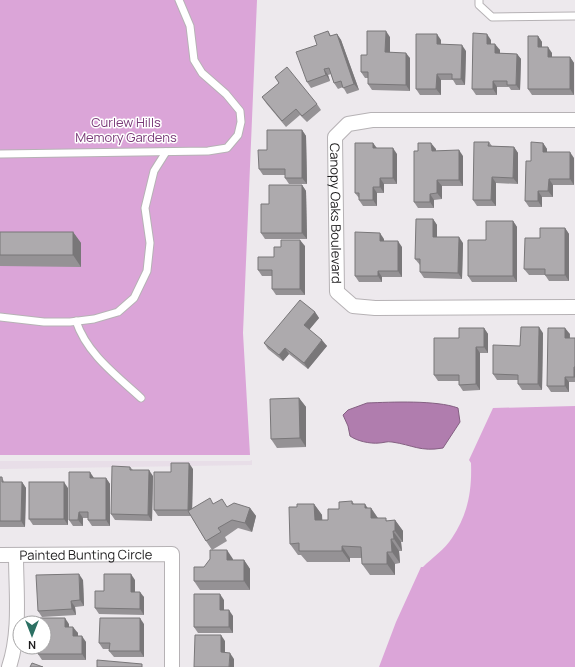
<svg xmlns="http://www.w3.org/2000/svg" width="575" height="667" viewBox="0 0 575 667" font-family="Manrope,sans-serif">
  <rect width="100%" height="100%" fill="#ede9ed"/>
  <polygon fill="#e8dee8" points="252,460 252,465 0,469 0,461 250,461"/>
  <g fill="#dba5d8">
    <polygon points="0,0 257,0 243,333 250,455 0,455"/>
    <path d="M575,406V667H379L396,622L421,567H423C432,558 445,549 452,538C468,514 472,491 471,463L469,460L493,408Z"/>
  </g>
  <path fill="#b07dae" stroke="#846082" d="M367,403C392,402 436,400 458,408L460,422L443,448C420,452 413,445 392,442C387,441 383,443 379,443C370,444 357,441 350,436L348,426L343,415L348,410Z"/>
  <g fill="none" stroke-linecap="round" stroke-linejoin="round">
    <defs>
      <g id="service">
        <polyline points="479,0 479,5 492,17 575,16"/>
        <polyline points="0,154 208,151 227,148 238,135 241,122 240,111 226,94 202,73 194,60 190,26 179,0"/>
        <polyline points="0,317 44,322 70,322 94,319 118,312 134,298 147,271 150,243 145,208 154,171 166,152"/>
        <path d="M76,321C87,354 116,375 141,398"/>
      </g>
      <g id="minor">
        <path id="s1" d="M575,120H372L348,124L335,137L337,292L353,306L375,308L575,307"/>
        <path id="s2" d="M0,555L172,554V667"/>
        <path d="M9,667C21,631 16,592 16,555"/>
      </g>
    </defs>
    <use href="#service" stroke="#b6b2b5" stroke-width="9"/>
    <use href="#minor" stroke="#b6b2b5" stroke-width="16"/>
    <use href="#service" stroke="#fff" stroke-width="7"/>
    <use href="#minor" stroke="#fff" stroke-width="14"/>
  </g>
  <g fill="#959295">
    <polygon points="328,31 331,36 337,34 341,40 359,90 347,94 343,87 338,89 334,83 331,74 328,75 330,81 311,88 307,82 317,45"/>
    <polygon points="538,36 542,42 542,47 552,53 552,57 570,57 574,63 574,95 532,95 528,89"/>
    <polygon points="390,37 390,52 410,58 410,91 372,90 368,84 368,78 365,78 361,72 367,55"/>
    <polygon points="441,40 441,45 466,51 465,85 456,85 453,80 441,80 441,95 420,95 416,89"/>
    <polygon points="491,40 491,44 500,50 500,53 517,54 521,59 520,90 511,90 509,87 497,87 497,95 476,95 472,89"/>
    <polygon points="275,77 317,104 321,110 307,122 300,115 286,127 266,103 262,97 279,83"/>
    <polygon points="302,130 306,136 307,184 289,184 285,178 285,175 263,175 259,169"/>
    <polygon points="489,142 492,146 514,147 518,153 518,184 496,183 496,206 477,206 473,200"/>
    <polygon points="373,143 377,148 397,154 397,184 384,184 384,193 377,193 377,206 363,206 359,200 359,198 355,193"/>
    <polygon points="543,143 547,149 547,152 574,158 574,185 553,185 553,197 542,197 542,207 529,207 525,201 531,161"/>
    <polygon points="436,149 436,151 463,156 463,186 442,186 442,199 434,200 434,208 418,208 414,202 418,151"/>
    <polygon points="302,185 306,191 307,239 265,239 261,233 269,204"/>
    <polygon points="433,219 437,225 437,237 463,243 462,279 424,278 420,272 420,265 415,259"/>
    <polygon points="513,221 517,227 517,282 472,282 468,276 486,240"/>
    <polygon points="565,228 569,234 569,281 549,281 545,275 529,275 524,269 540,238"/>
    <polygon points="0,232 73,232 81,243 81,267 0,266"/>
    <polygon points="384,239 384,241 402,247 402,277 382,277 382,282 359,282 355,276"/>
    <polygon points="305,246 305,295 276,295 272,289 272,276 262,276 258,270 274,257"/>
    <polygon points="315,312 319,318 309,330 327,346 308,369 289,354 283,361 268,349 264,343"/>
    <polygon points="484,328 488,334 488,353 480,353 480,390 463,391 459,385 459,381 438,381 434,375 459,338"/>
    <polygon points="543,333 542,390 522,390 518,384 518,380 497,380 493,374 520,346"/>
    <polygon points="570,334 570,338 575,338 575,382 569,382 569,392 551,392 547,386"/>
    <polygon points="299,398 306,407 306,447 277,448 271,439"/>
    <polygon points="130,467 133,470 153,476 152,521 115,520 111,514"/>
    <polygon points="193,469 192,509 214,504 228,507 250,508 256,516 252,532 238,528 225,537 227,541 212,550 206,541 191,516 158,516 154,510 171,472"/>
    <polygon points="0,477 2,477 4,482 22,482 26,488 25,527 0,527"/>
    <polygon points="94,478 106,478 110,484 110,526 92,526 88,520 88,518 83,518 83,526 73,526 69,520"/>
    <polygon points="68,488 68,525 33,525 29,519"/>
    <polygon points="352,501 354,504 368,508 371,508 378,518 388,521 395,520 403,531 403,542 401,542 402,551 399,551 400,563 395,564 395,575 370,575 362,564 362,558 350,558 350,562 307,562 301,555 298,555 290,544 297,507 314,504 322,515 322,520 328,520 339,509"/>
    <polygon points="233,559 233,560 244,560 250,569 250,590 200,590 194,581 204,567"/>
    <polygon points="83,580 84,606 75,607 76,615 42,617 38,611"/>
    <polygon points="135,580 135,592 144,597 144,615 99,614 95,608 104,591"/>
    <polygon points="224,600 224,610 233,616 233,633 198,633 194,627"/>
    <polygon points="69,624 69,627 78,633 78,636 86,642 86,660 42,660 38,654"/>
    <polygon points="144,624 144,657 114,657 109,651 109,649 103,649 99,643"/>
  </g>
  <g fill="#797779">
    <polygon points="386,31 390,37 390,58 385,52"/>
    <polygon points="337,34 341,40 359,90 354,84"/>
    <polygon points="437,34 441,40 441,50 437,44"/>
    <polygon points="487,34 491,40 491,50 487,44"/>
    <polygon points="538,36 542,42 542,53 538,47"/>
    <polygon points="495,44 500,50 500,59 495,53"/>
    <polygon points="462,45 466,51 465,85 461,79"/>
    <polygon points="548,47 552,53 552,63 548,57"/>
    <polygon points="406,53 410,58 410,91 406,85"/>
    <polygon points="517,54 521,59 520,90 516,85"/>
    <polygon points="570,57 574,63 574,95 570,89"/>
    <polygon points="324,69 328,75 330,81 326,75"/>
    <polygon points="437,74 441,80 441,95 436,89"/>
    <polygon points="493,81 497,87 497,95 493,89"/>
    <polygon points="302,130 306,136 307,184 302,178"/>
    <polygon points="373,143 377,149 373,148"/>
    <polygon points="431,143 436,149 436,157 432,151"/>
    <polygon points="543,143 547,149 547,158 543,152"/>
    <polygon points="514,147 518,153 518,184 513,178"/>
    <polygon points="393,148 397,154 397,184 393,178"/>
    <polygon points="459,150 463,156 463,186 459,180"/>
    <polygon points="570,152 574,158 574,185 570,179"/>
    <polygon points="492,177 496,183 496,206 491,200"/>
    <polygon points="380,178 384,184 384,193 380,187"/>
    <polygon points="549,179 553,185 553,197 548,191"/>
    <polygon points="437,180 442,186 442,199 437,193"/>
    <polygon points="302,185 306,191 307,239 302,233"/>
    <polygon points="373,187 377,193 377,206 373,200"/>
    <polygon points="538,191 542,197 542,207 538,201"/>
    <polygon points="430,194 434,200 434,208 430,202"/>
    <polygon points="433,219 437,225 437,243 433,237"/>
    <polygon points="513,221 517,227 517,282 513,276"/>
    <polygon points="565,228 569,234 569,281 565,275"/>
    <polygon points="73,232 81,243 81,267 73,255"/>
    <polygon points="380,233 384,239 384,246 380,241"/>
    <polygon points="459,237 463,243 462,279 458,273"/>
    <polygon points="300,240 305,246 305,295 300,289"/>
    <polygon points="398,241 402,247 402,277 398,271"/>
    <polygon points="378,271 382,277 382,282 378,276"/>
    <polygon points="315,312 319,318 308,331 304,325"/>
    <polygon points="539,327 543,333 542,390 538,384"/>
    <polygon points="484,328 488,334 488,353 484,347"/>
    <polygon points="565,328 570,334 569,344 565,338"/>
    <polygon points="322,340 327,346 308,369 304,363"/>
    <polygon points="476,347 480,353 480,390 476,384"/>
    <polygon points="285,348 289,354 283,361 279,355"/>
    <polygon points="574,367 575,369 575,378 574,377"/>
    <polygon points="565,377 569,382 569,392 565,386"/>
    <polygon points="299,398 306,407 306,447 300,438"/>
    <polygon points="189,463 193,469 192,516 188,510"/>
    <polygon points="149,470 153,476 152,521 148,515"/>
    <polygon points="90,472 94,478 94,484 90,478"/>
    <polygon points="106,478 110,484 110,526 106,520"/>
    <polygon points="22,482 26,488 25,527 21,521"/>
    <polygon points="64,482 68,488 68,525 64,519"/>
    <polygon points="314,504 322,515 323,532 315,520"/>
    <polygon points="365,504 371,513 371,508 379,520 379,530 365,508"/>
    <polygon points="250,508 256,516 252,532 245,523"/>
    <polygon points="79,512 83,518 83,526 78,520"/>
    <polygon points="395,520 403,531 403,542 395,531"/>
    <polygon points="393,531 401,542 402,551 394,539"/>
    <polygon points="391,539 399,551 400,563 392,552"/>
    <polygon points="342,546 350,558 350,562 342,551"/>
    <polygon points="227,550 233,559 233,569 227,560"/>
    <polygon points="387,552 395,564 395,575 387,564"/>
    <polygon points="244,560 250,569 250,590 244,581"/>
    <polygon points="79,574 83,580 84,606 80,600"/>
    <polygon points="131,574 135,580 135,597 131,592"/>
    <polygon points="140,592 144,597 144,615 140,609"/>
    <polygon points="220,594 224,600 224,616 220,610"/>
    <polygon points="71,601 75,607 76,615 72,609"/>
    <polygon points="229,610 233,616 233,633 229,627"/>
    <polygon points="65,618 69,624 69,633 65,627"/>
    <polygon points="140,618 144,624 144,657 140,651"/>
    <polygon points="73,627 78,633 78,642 73,636"/>
    <polygon points="221,635 225,641 225,658 221,652"/>
    <polygon points="82,636 86,642 86,660 82,654"/>
    <polygon points="230,653 234,659 234,667 229,667"/>
  </g>
  <g fill="#adaaad" stroke="#797779">
    <polygon points="328,31 330,36 337,34 354,84 343,88 341,81 334,83 329,68 324,69 326,75 307,82 296,52 317,45 314,36"/>
    <polygon points="367,31 386,31 385,52 406,53 406,85 368,84 368,72 361,72 361,55 367,55"/>
    <polygon points="473,33 487,34 487,44 495,44 495,53 517,54 516,85 507,85 507,81 493,81 493,89 472,89"/>
    <polygon points="416,34 437,34 437,44 462,45 461,79 452,79 452,74 437,74 436,89 416,89"/>
    <polygon points="528,36 538,36 538,47 548,47 548,57 570,57 570,89 528,89"/>
    <polygon points="287,67 317,104 302,116 296,109 282,121 262,97 279,83 275,77"/>
    <polygon points="267,130 302,130 302,178 285,178 285,169 259,169 258,150 267,150"/>
    <polygon points="474,142 489,142 488,146 514,147 513,178 492,177 491,200 473,200"/>
    <polygon points="531,142 543,143 543,152 570,152 570,179 549,179 548,191 538,191 538,201 525,201 526,161 531,161"/>
    <polygon points="355,143 373,143 373,148 393,148 393,178 380,178 380,187 373,187 373,200 359,200 359,193 355,193"/>
    <polygon points="418,143 431,143 432,151 459,150 459,180 437,180 437,193 430,194 430,202 414,202 414,151 418,151"/>
    <polygon points="269,185 302,185 302,233 261,233 261,204 269,204"/>
    <polygon points="416,219 433,219 433,237 459,237 458,273 420,272 420,259 415,259"/>
    <polygon points="486,221 513,221 513,276 468,276 468,240 486,240"/>
    <polygon points="540,228 565,228 565,275 545,275 545,269 524,269 525,238 540,238"/>
    <rect x="0" y="232" width="73" height="23"/>
    <polygon points="355,232 380,233 380,241 398,241 398,271 378,271 378,276 355,276"/>
    <polygon points="281,240 300,240 300,289 272,289 272,270 258,270 258,257 274,257 274,247 281,247"/>
    <polygon points="300,300 315,312 304,325 322,340 304,363 285,348 279,355 264,343"/>
    <polygon points="521,327 539,327 538,384 518,384 518,375 493,374 493,345 520,346"/>
    <polygon points="459,328 484,328 484,347 476,347 476,384 459,385 459,375 434,375 434,338 459,338"/>
    <polygon points="548,328 565,328 565,338 575,338 575,367 574,367 574,377 565,377 565,386 547,386"/>
    <polygon points="299,398 300,438 271,439 270,399"/>
    <polygon points="171,463 189,463 188,510 154,510 154,472 171,472"/>
    <polygon points="112,466 130,467 130,470 149,470 148,515 111,514"/>
    <polygon points="69,472 90,472 90,478 106,478 106,520 88,520 88,512 79,512 78,520 69,520"/>
    <polygon points="0,477 2,477 2,482 22,482 21,521 0,521"/>
    <rect x="29" y="482" width="35" height="37"/>
    <polygon points="210,498 213,504 222,499 227,507 234,503 250,508 245,523 232,520 218,528 221,532 206,541 188,511"/>
    <polygon points="352,501 352,504 365,504 365,508 371,508 371,518 386,518 386,521 395,520 395,531 393,531 394,539 391,539 392,552 387,552 387,564 362,564 361,547 342,546 342,551 299,551 299,543 290,544 289,507 297,507 297,504 314,504 315,520 328,520 328,509 339,509 339,502"/>
    <polygon points="210,550 227,550 227,560 244,560 244,581 194,581 194,567 204,567 210,559"/>
    <polygon points="79,574 80,600 71,601 72,609 38,611 36,575"/>
    <polygon points="104,574 131,574 131,592 140,592 140,609 95,608 95,591 104,591"/>
    <polygon points="194,594 220,594 220,610 229,610 229,627 194,627"/>
    <polygon points="38,618 65,618 65,627 73,627 73,636 82,636 82,654 38,654 38,647 44,647 44,623 38,623"/>
    <polygon points="100,618 140,618 140,651 109,651 110,643 99,643"/>
    <polygon points="195,635 221,635 221,652 230,653 229,667 194,667"/>
    <polygon points="97,660 142,664 142,667 97,667"/>
    <polygon points="32,663 43,667 30,667"/>
  </g>
  <g text-anchor="middle" dominant-baseline="central" stroke-width="3" stroke-linejoin="round" paint-order="stroke">
    <g font-size="13" fill="#793a78" stroke="#fff">
      <text x="126" y="122">Curlew Hills<tspan x="126" dy="15">Memory Gardens</tspan></text>
    </g>
    <g font-size="13" fill="#1d1c1d" stroke="#fff">
      <text stroke="none"><textPath href="#s1" startOffset="322">Canopy Oaks Boulevard</textPath></text>
      <text stroke="none"><textPath href="#s2" startOffset="86">Painted Bunting Circle</textPath></text>
    </g>
  </g>
  <g transform="translate(32 635) rotate(180)"><circle r="19" fill="#ffffff" stroke="#a5a4a5"/>
  <path d="M0-3L7 15L0 10L-7 15Z" fill="#2c7063"/>
  <text y="-6" font-size="11" font-weight="bold" text-anchor="middle" fill="#1d1c1d">N</text>
  </g>
</svg>
